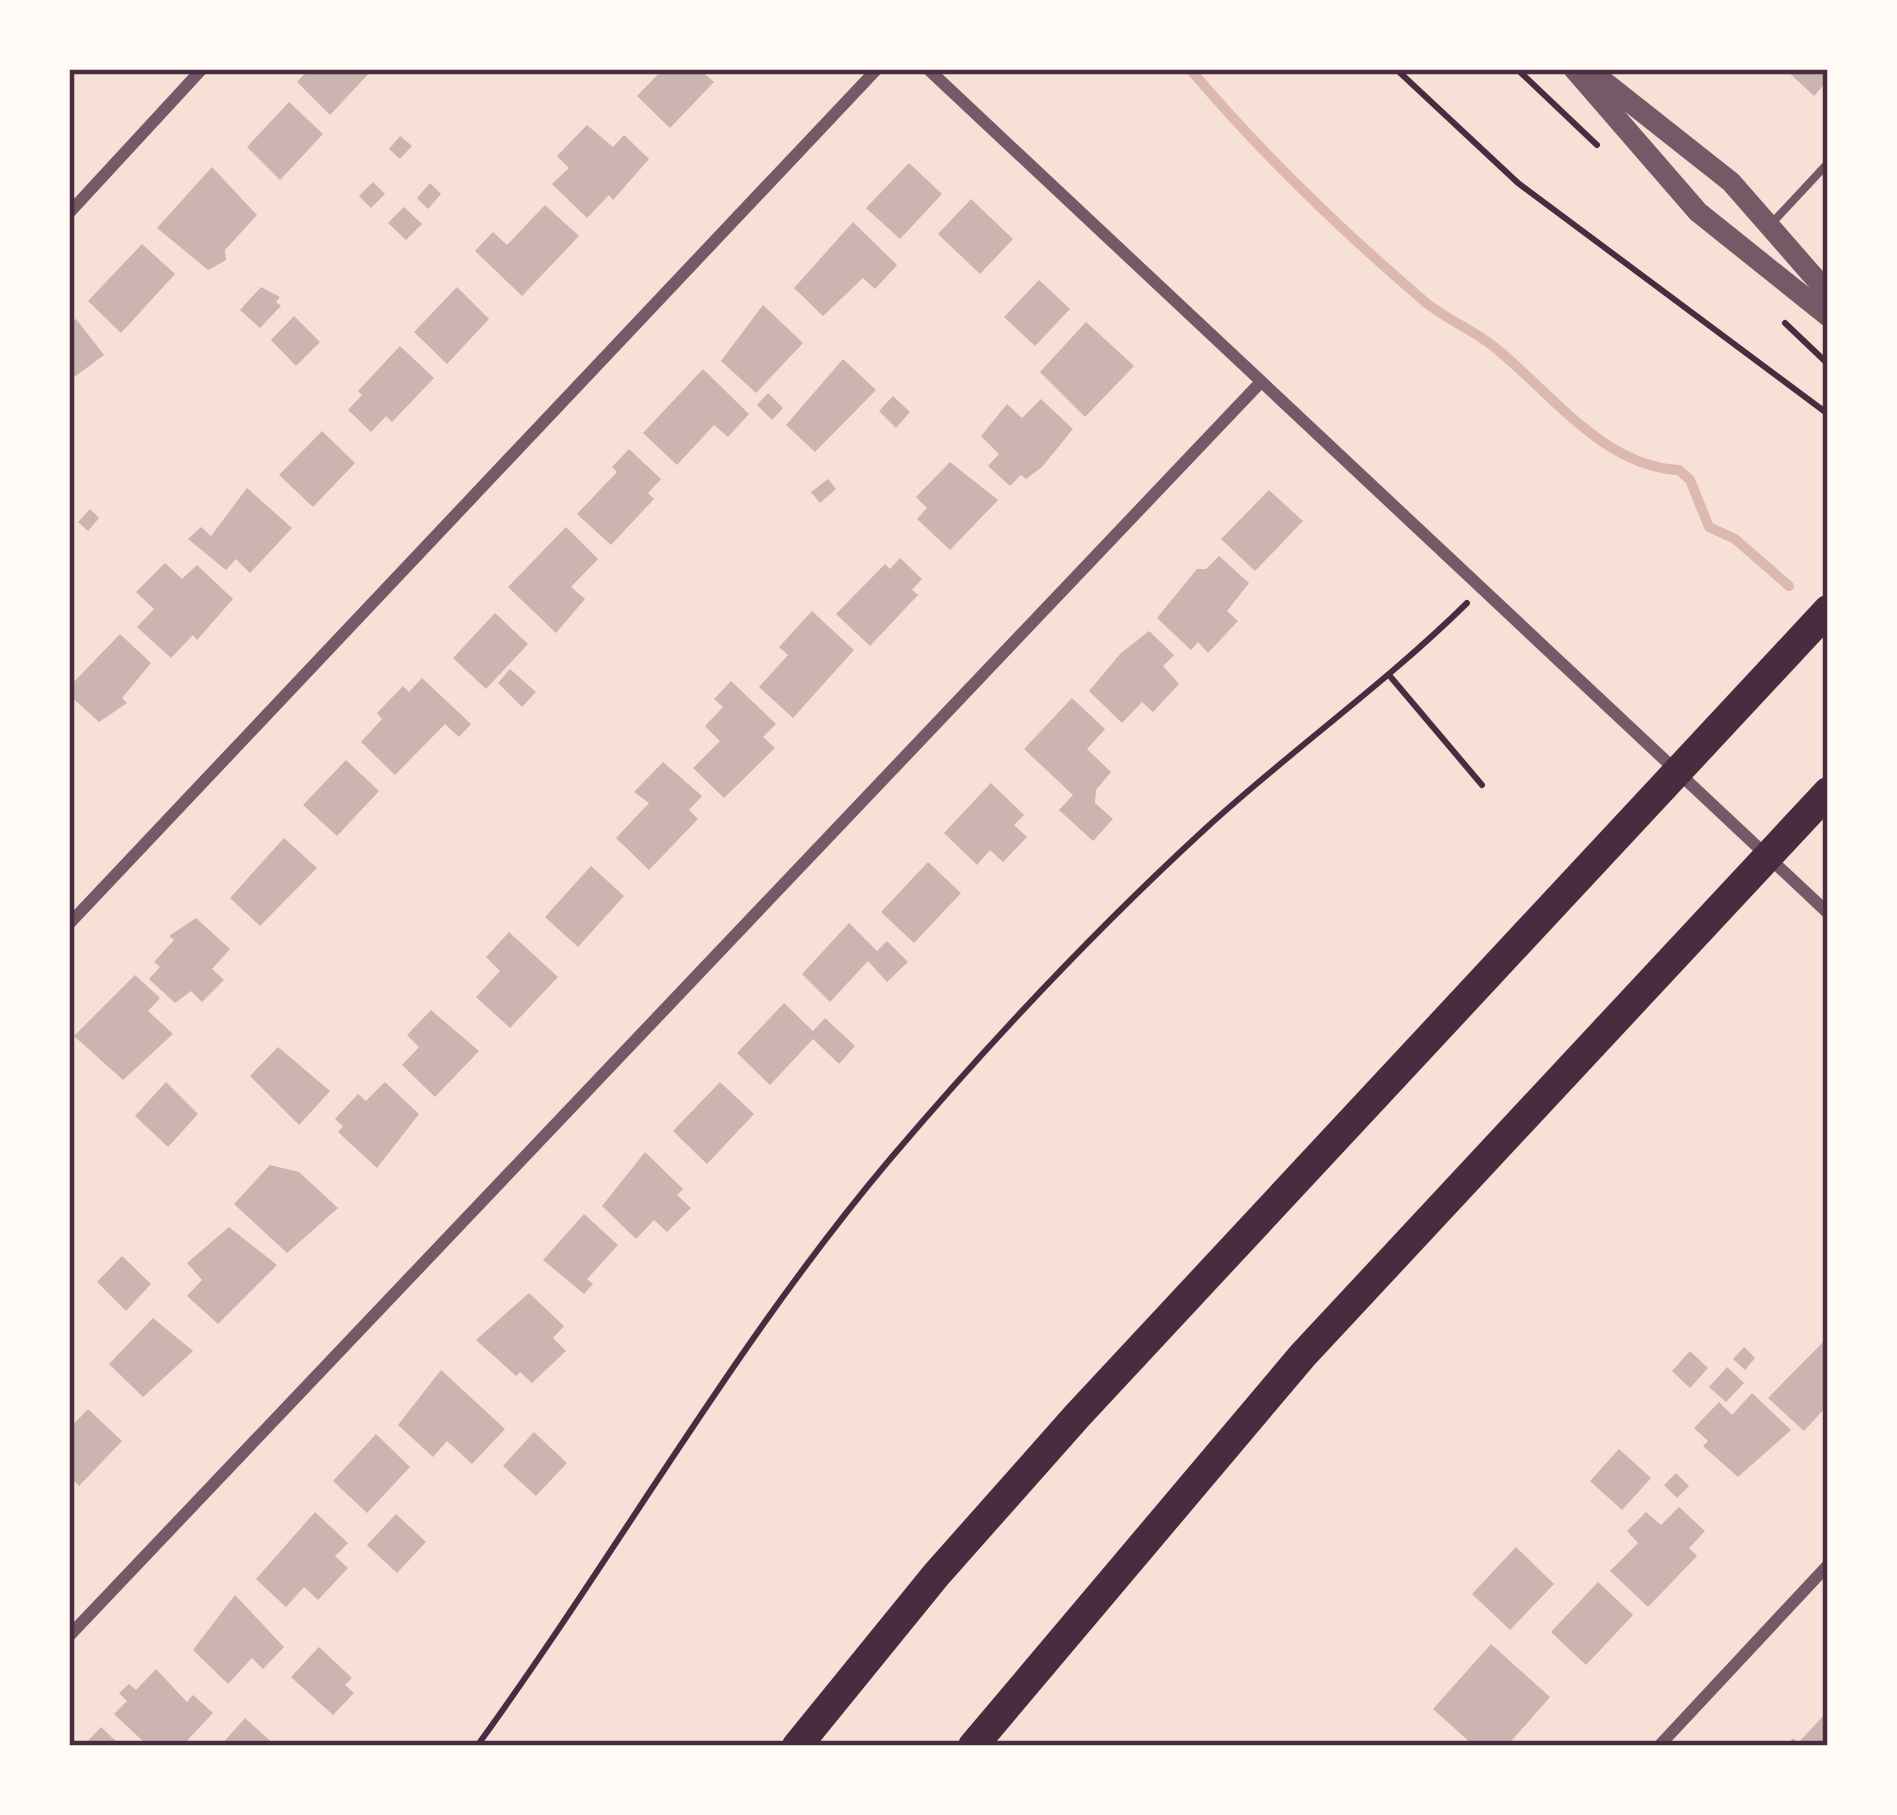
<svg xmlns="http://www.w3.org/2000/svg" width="1897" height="1815" viewBox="0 0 1897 1815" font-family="Jost,sans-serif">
  <rect width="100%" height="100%" fill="#f7e1d7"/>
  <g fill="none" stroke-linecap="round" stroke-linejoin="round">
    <path stroke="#dcb8b0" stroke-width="10" d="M1190,69C1261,153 1341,230 1424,301C1445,319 1472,329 1493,346C1551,392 1602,466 1679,470L1690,480L1709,527L1735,539L1789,586"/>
  </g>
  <g fill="#ccb4b1">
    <polygon points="309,69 373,69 330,115 297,82"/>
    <polygon points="663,69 699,69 714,82 670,128 637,96"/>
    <polygon points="1785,69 1828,69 1828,80 1814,96"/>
    <polygon points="289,102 323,134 280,180 247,147"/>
    <polygon points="587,125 613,147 624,135 649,159 613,200 609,195 587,218 552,184 569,168 557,156"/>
    <polygon points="400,136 412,146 400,159 389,149"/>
    <polygon points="909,163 942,194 900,239 866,208"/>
    <polygon points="212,167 257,215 225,250 226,260 208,270 157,228"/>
    <polygon points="373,182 385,194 371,208 359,196"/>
    <polygon points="430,183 441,194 428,209 417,198"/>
    <polygon points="971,199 1013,239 980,274 938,234"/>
    <polygon points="545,205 579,236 522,296 475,251 493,232 507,245"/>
    <polygon points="404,207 422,224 406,240 388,223"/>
    <polygon points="853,222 897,265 875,289 863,278 823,316 794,288"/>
    <polygon points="142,244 175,274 121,333 88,301"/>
    <polygon points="1039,280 1070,309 1035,346 1004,317"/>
    <polygon points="261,287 280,297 276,302 281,306 260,328 240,310"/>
    <polygon points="457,287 489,319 447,364 414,332"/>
    <polygon points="763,305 803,343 756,393 721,361"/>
    <polygon points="294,316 320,342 296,366 271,340"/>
    <polygon points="76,319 104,355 69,381 69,324"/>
    <polygon points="1086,322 1134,366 1085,417 1040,372"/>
    <polygon points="400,346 434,378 392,422 386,416 371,432 348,410 362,395 358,391"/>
    <polygon points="843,359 876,390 815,452 786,425"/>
    <polygon points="703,369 749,414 728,437 714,425 677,465 643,433"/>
    <polygon points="768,393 783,408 772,420 757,405"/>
    <polygon points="893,396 910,412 896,428 879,411"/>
    <polygon points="1041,399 1073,429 1042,467 1026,479 1021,475 1010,486 988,466 999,454 981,436 1007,404 1022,418"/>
    <polygon points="322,431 355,463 313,507 279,475"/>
    <polygon points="629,449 661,479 648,493 654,499 611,545 577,514 617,472 612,467"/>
    <polygon points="950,462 998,500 950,550 917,519 927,508 916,497"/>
    <polygon points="828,479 836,489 820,503 811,492"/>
    <polygon points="247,488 292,528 250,573 236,559 226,570 188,539 201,527 211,536"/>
    <polygon points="1269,490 1303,521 1255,571 1221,539"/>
    <polygon points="90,509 99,518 88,531 78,522"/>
    <polygon points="566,527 598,559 571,587 585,599 556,633 508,587"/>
    <polygon points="1219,556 1249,583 1227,611 1238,621 1208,653 1198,642 1191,650 1157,618 1197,569 1206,569"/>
    <polygon points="900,558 922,579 912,590 918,595 870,646 836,614 885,564 890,569"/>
    <polygon points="165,563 182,579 197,565 233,599 197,640 193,635 171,658 137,627 154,609 136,592"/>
    <polygon points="812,611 854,650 793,718 759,687 788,655 779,647"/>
    <polygon points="495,613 528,644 486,689 453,658"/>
    <polygon points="1149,631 1174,655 1163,666 1179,684 1153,712 1142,702 1122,723 1089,691 1121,653"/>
    <polygon points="120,634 151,663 122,698 127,703 99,722 69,695 69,687"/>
    <polygon points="510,669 536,692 522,707 498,683"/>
    <polygon points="422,678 471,724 459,737 445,724 395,775 361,742 382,719 377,713 403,686 409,692"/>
    <polygon points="731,681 776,724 763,737 775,748 724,798 693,768 720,741 705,726 723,707 714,699"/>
    <polygon points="1072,698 1105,729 1087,749 1111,772 1096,790 1095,803 1113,819 1093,841 1059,810 1073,795 1024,749"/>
    <polygon points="346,760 379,791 337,836 303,805"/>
    <polygon points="663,762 702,796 689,810 698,819 649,870 616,838 649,803 634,792"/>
    <polygon points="991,783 1024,815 1014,825 1027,837 1003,862 990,850 977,865 944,833"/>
    <polygon points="284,838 317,868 260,926 230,898"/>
    <polygon points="928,862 961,893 914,943 881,912"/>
    <polygon points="591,866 624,896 578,947 545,917"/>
    <polygon points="196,918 230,949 212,969 224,980 202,1002 191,991 175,1003 149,979 160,967 154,962 174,940 169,936"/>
    <polygon points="849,923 877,951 887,941 908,962 887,982 868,961 830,1002 802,974"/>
    <polygon points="509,932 558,977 510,1028 476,997 500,971 486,957"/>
    <polygon points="135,975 160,998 148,1011 173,1034 123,1080 74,1036"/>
    <polygon points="784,1003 813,1031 825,1018 855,1046 839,1064 813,1039 770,1085 737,1053"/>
    <polygon points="431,1010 479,1051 435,1097 402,1065 419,1047 407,1035"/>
    <polygon points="278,1047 330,1091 299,1125 250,1076"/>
    <polygon points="166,1082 198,1114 168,1147 135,1116"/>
    <polygon points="385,1082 419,1114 377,1168 338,1132 343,1126 335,1119 358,1094 366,1101"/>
    <polygon points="720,1082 754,1114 707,1164 673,1131"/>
    <polygon points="645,1152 683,1189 677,1195 691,1208 667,1232 654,1220 636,1239 602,1206"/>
    <polygon points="270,1165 299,1172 338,1208 287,1253 234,1204"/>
    <polygon points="584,1214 618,1245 587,1279 593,1284 584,1294 543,1260"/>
    <polygon points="229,1227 277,1265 218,1324 187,1296 202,1280 187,1263"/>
    <polygon points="122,1256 151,1284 126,1311 97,1282"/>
    <polygon points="529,1293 564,1326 553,1338 566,1351 532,1383 520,1372 516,1376 476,1340"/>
    <polygon points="153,1318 193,1351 143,1397 109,1364"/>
    <polygon points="1828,1337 1828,1405 1804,1431 1768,1398"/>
    <polygon points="1744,1347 1755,1358 1745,1370 1733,1359"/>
    <polygon points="1690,1351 1708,1368 1690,1388 1672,1371"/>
    <polygon points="1727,1367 1744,1383 1726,1402 1709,1387"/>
    <polygon points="441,1370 505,1429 472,1464 447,1441 433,1457 398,1425"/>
    <polygon points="1752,1393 1791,1430 1738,1477 1703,1446 1708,1441 1694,1428 1719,1402 1732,1415"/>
    <polygon points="88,1409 122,1441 79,1486 69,1476 69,1429"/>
    <polygon points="534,1432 567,1463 536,1496 503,1466"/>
    <polygon points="376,1434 410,1467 367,1513 333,1481"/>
    <polygon points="1619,1449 1651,1478 1622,1510 1590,1481"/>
    <polygon points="1676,1473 1689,1486 1677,1498 1664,1485"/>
    <polygon points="1679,1507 1705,1531 1689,1548 1697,1556 1648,1607 1610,1571 1638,1543 1627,1531 1646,1512 1661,1525"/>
    <polygon points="315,1512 348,1543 335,1556 348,1568 318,1600 304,1587 286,1607 256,1579"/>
    <polygon points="396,1514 426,1542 397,1573 367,1545"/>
    <polygon points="1516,1547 1554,1584 1510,1630 1472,1594"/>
    <polygon points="1598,1582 1633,1615 1586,1665 1551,1632"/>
    <polygon points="235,1595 284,1647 263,1669 252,1658 228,1684 193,1650"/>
    <polygon points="1491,1644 1550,1697 1507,1746 1474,1746 1433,1709"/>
    <polygon points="319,1647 352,1678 345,1685 354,1693 333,1715 291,1677"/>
    <polygon points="156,1669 187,1702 193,1695 213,1713 182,1746 148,1746 114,1714 127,1701 119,1693 129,1684 136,1690"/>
    <polygon points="1825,1714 1828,1746 1786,1746 1793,1738 1798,1743"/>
    <polygon points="245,1718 276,1746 220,1746"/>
    <polygon points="101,1727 121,1746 83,1746"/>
  </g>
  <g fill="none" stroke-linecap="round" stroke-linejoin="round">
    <g stroke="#4a2c40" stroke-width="6">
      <polyline points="1396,69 1518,183 1828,414"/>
      <polyline points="1517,69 1597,145"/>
      <polyline points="1785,323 1828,364"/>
      <polyline points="1389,675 1482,785"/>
      <path d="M477,1746C618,1552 736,1341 891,1158C989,1043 1093,932 1205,829C1290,751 1385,684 1467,603"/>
    </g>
    <polyline stroke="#755966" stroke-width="8" points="1772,223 1828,163"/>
    <g stroke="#755966" stroke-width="12">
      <polyline points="928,69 1828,913"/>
      <polyline points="69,213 202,69"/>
      <polyline points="69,924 877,69"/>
      <polyline points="69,1636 1259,384"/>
      <polyline points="1659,1746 1828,1565"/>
    </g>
    <g stroke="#755966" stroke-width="21">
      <polyline points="1574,69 1698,212 1828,316"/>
      <polyline points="1588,69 1731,182 1828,293"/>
    </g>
    <g stroke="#4a2c40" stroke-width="30">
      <polyline points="797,1746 936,1575 1077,1416 1828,610"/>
      <polyline points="973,1746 1303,1355 1828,792"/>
    </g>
  </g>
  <rect width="1897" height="1815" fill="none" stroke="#fffaf5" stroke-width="144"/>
  <rect x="72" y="72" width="1753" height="1671" fill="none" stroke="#4a2c40" stroke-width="4.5"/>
</svg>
